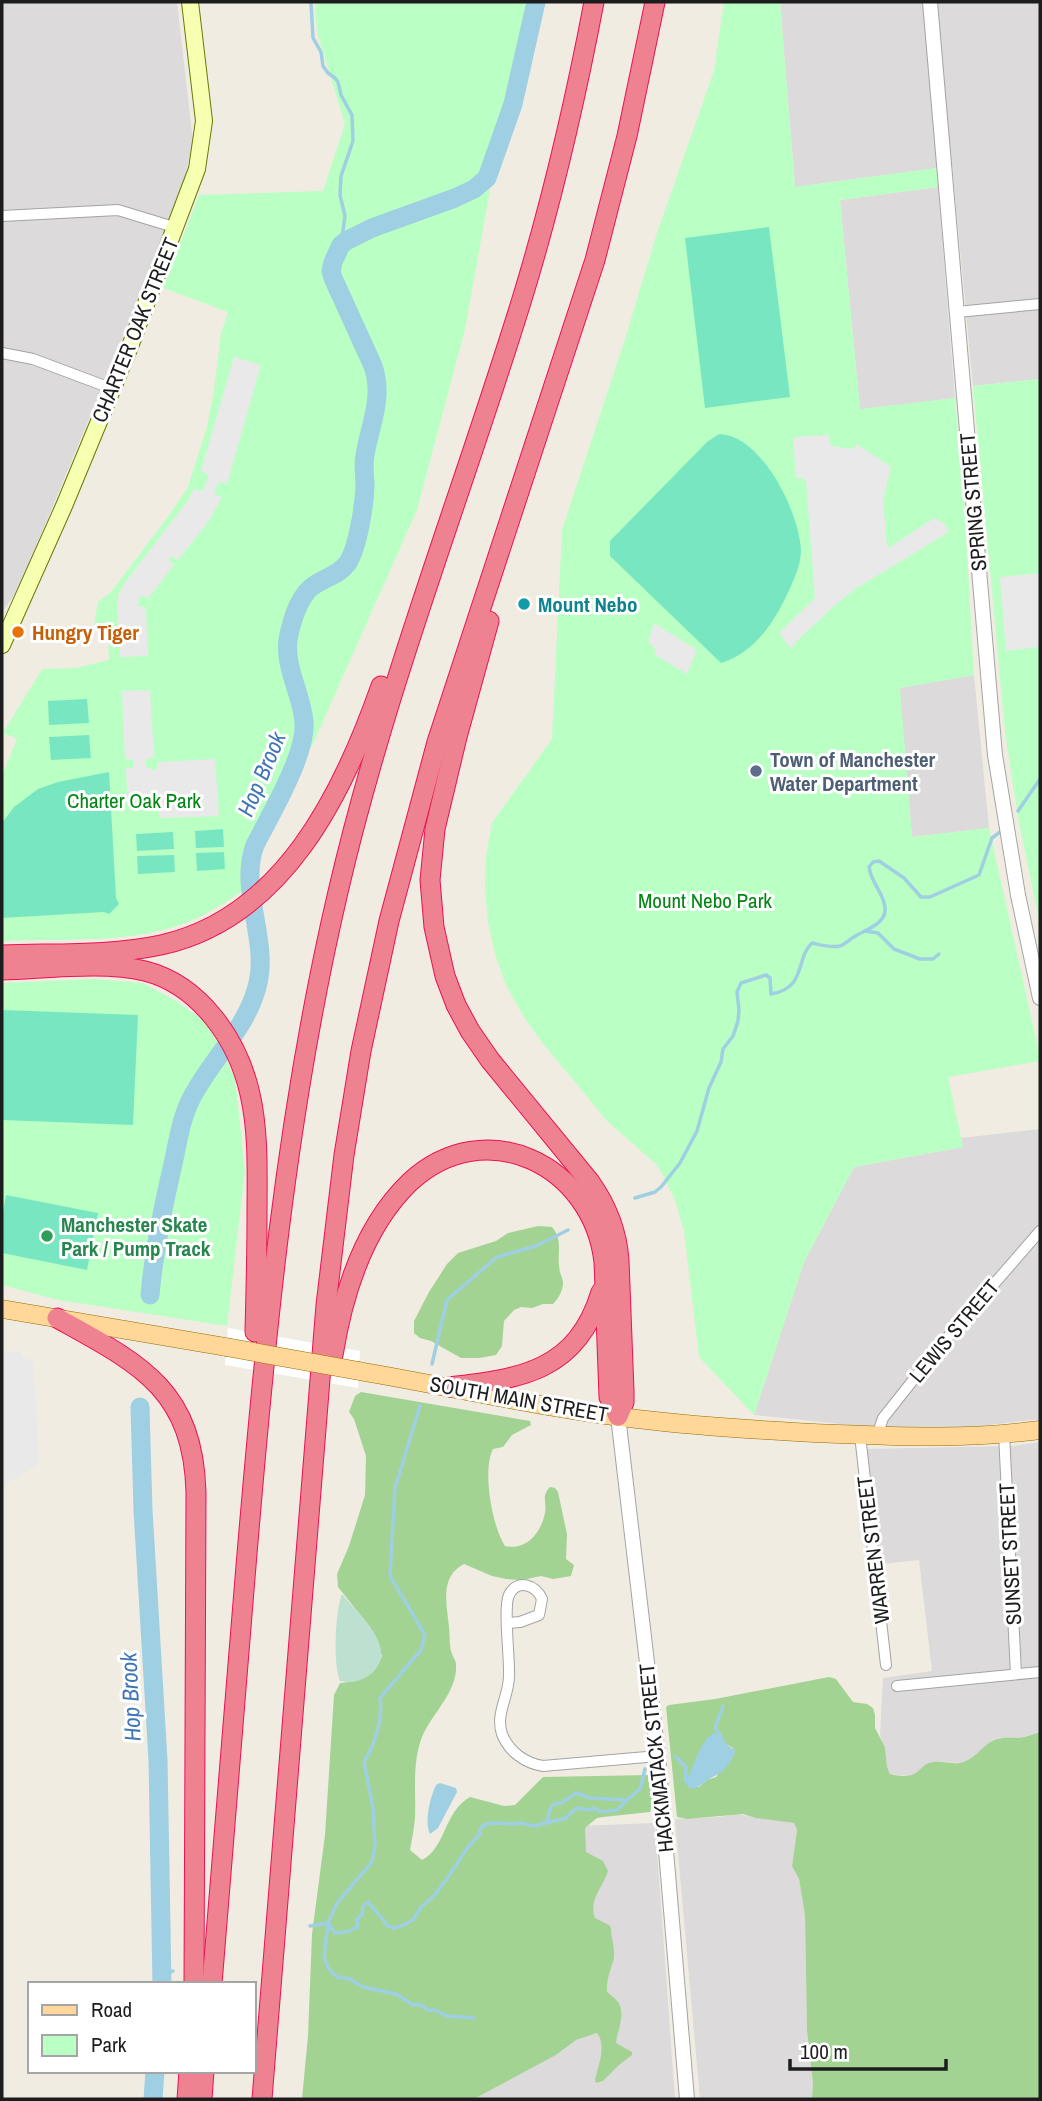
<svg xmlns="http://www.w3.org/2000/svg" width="1042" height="2101" viewBox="0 0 1042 2101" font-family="'Archivo Narrow',sans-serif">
  <rect width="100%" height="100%" fill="#f0ece2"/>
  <g fill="#dcdada">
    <polygon points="2,2 177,2 193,142 179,202 18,590 2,612"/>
    <polygon points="780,2 1040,2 1040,379 973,386 952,164 937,168 795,187"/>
    <polygon points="938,187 955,398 860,410 840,200"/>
    <polygon points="974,675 989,828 912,837 899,688"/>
    <polygon points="1040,1129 1040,1419 947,1430 860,1426 754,1415 804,1262 854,1167 963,1147 961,1138"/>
    <polygon points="1040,1442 1040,1732 1020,1738 999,1738 992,1740 976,1756 963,1763 935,1762 928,1763 917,1774 911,1776 890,1774 887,1767 885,1747 880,1736 883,1678 932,1671 919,1560 882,1564 866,1449 1013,1446"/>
    <polygon points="736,1814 794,1823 797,1830 792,1865 799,1879 805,1915 807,2031 813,2083 812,2099 700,2099 675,1819 719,1817"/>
    <polygon points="655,1823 675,2099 474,2099 556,2055 576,2040 604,2031 578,1826"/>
  </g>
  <g fill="#a3d393" fill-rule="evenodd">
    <path d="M538,1226L552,1227C564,1241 556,1255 560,1272C561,1276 563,1279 563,1283C563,1291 558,1299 553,1304H543L532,1308L521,1307L514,1310L504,1321L502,1346L496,1355L479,1358H461L431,1341L420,1338L414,1333V1321L429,1292L447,1264L458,1253L496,1241L508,1233Z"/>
    <path d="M361,1392L530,1421L531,1425L512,1435L503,1447L493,1449C482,1470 492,1526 505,1546C526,1551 541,1533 545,1513C547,1502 541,1496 550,1487L555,1488L558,1492L567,1534L566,1559L574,1565L571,1576L553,1579L541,1576L522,1580L506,1579L492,1576L464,1564C439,1577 447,1605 449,1627C450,1636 449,1646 452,1654C453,1657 456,1661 456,1664C458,1692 432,1713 422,1737C412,1763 416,1791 415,1818C414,1829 412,1839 410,1850L422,1860C446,1848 444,1811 470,1797L504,1806L515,1805L543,1777L648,1775L655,1799L650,1812L603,1817L597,1818L585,1828L586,1852L603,1861L608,1871C603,1888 588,1899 595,1918L609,1925L611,1928C611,1938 615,1947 614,1958C611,1970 606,1979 607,1992C610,1995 614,1997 617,2001C627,2012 617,2031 616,2043L632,2052V2055L619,2065L603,2081L596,2083L595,2080C598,2066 607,2045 597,2033L576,2040L556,2055L474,2099H302L308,2036L312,1934L325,1835L334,1695L340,1683C360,1682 374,1675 382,1656L370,1627L338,1587L337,1574L349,1546L365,1495L366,1456L354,1419L349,1412L355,1396Z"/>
    <path d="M829,1677L836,1679L853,1702L867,1704L873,1708L875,1715V1728L885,1747L887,1767L890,1774C923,1782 917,1763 934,1762C945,1761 956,1766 966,1761C978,1756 985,1742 997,1739C1004,1737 1012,1738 1019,1738C1026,1737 1033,1734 1040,1732V2099H812L813,2083L807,2031L805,1915L799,1879L792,1866L797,1830L794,1823L756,1818L743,1814L687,1819L677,1817L666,1707L669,1705L715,1699ZM726,1744L733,1748L716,1777L707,1780L699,1787L685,1782L692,1771Z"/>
  </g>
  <path fill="#bde0d1" d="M342,1594C358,1614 401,1649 371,1674C362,1681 350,1684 340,1681C333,1664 335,1612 342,1594Z"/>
  <g fill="#baffc3">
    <path d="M315,2H531L498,158L492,179L465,329L417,510L312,746L286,786L260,839L251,885C232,898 212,912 190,921C131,945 64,938 2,941V775L17,739L3,733L42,669L76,668L109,660L108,627L94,625L98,602L111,592L170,514L188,487L207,427L214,390L221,334L228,312L163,288L199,195L323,191L345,124L317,32Z"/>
    <polygon points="724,2 780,2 795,187 937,168 938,187 840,200 860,409 955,398 964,499 974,675 900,688 912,837 989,828 1040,1057 1040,1061 948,1077 963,1147 854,1167 804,1262 754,1415 699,1357 684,1231 676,1203 664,1177 657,1165 607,1121 541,1041 522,1014 506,985 495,954 488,922 485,889 486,856 492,823 552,739 562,530 626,336 657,233 714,71"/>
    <polygon points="1040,379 1040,925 1018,817 1005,732 973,386"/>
    <polygon points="95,979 143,983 176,1001 203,1020 217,1041 235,1078 245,1171 227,1326 58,1300 2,1285 2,983"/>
  </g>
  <g fill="#78e7c1">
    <polygon points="769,227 790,397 705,408 685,238"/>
    <path d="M719,434C762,435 799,512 801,550C801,563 796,575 791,586C777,618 756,653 721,663L610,556V541L707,442Z"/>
    <polygon points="87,699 89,723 49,725 48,701"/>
    <polygon points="89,735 91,758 51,760 49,737"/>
    <polygon points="109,772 116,898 119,904 109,914 104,912 2,918 2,823 14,807 38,789 58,782"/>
    <polygon points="223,829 224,847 196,848 195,831"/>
    <polygon points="173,832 174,849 137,851 136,834"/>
    <polygon points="224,852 225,869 197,871 196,853"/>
    <polygon points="174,855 175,872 138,874 137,856"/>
    <polygon points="2,1010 138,1015 133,1125 2,1120"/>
    <polygon points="6,1195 98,1213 87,1270 2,1253 2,1219"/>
  </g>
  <g fill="#e9e9e9">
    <polygon points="234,357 261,365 227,484 219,482 215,490 216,495 222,497 209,521 178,560 170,556 169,561 174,565 148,599 144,596 139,597 138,606 146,607 148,656 120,657 117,603 119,593 126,581 186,503 194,489 200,491 204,489 208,477 207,474 201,471"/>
    <polygon points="829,435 830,444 833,446 850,449 858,445 891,467 883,500 887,546 890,547 934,518 944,523 949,532 855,589 834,606 797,641 791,649 779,633 815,598 806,481 803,478 796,478 793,437"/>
    <polygon points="1040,573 1040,647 1006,651 1000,577"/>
    <polygon points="654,623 697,650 687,674 654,654 656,649 648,642"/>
    <polygon points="150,690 154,758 146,759 146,766 155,771 157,768 157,762 215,759 219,816 160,818 159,811 145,806 135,794 127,795 126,768 133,768 134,760 125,759 122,691"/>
    <polygon points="19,1351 23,1358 33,1360 39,1463 10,1481 2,1491 2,1352"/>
  </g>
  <g fill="#9ecfe2">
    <path d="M713,1733L722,1736L726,1744L736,1751C726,1771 726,1769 708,1780C702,1783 700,1787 693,1789L688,1787L685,1782C695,1767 697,1745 713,1733Z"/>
    <path d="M440,1783L456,1788L457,1792L438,1828L430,1834C424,1822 430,1798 436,1785Z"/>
  </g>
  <polygon fill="#fff" points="228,1328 360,1351 358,1388 225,1365"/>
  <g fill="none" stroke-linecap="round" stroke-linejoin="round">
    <g stroke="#9ecfe2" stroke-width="3.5">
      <polyline points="311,2 313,38 321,52 323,66 328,73 335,78 338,82 341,95 352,115 353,141 341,176 340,195 345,216 341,245"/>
      <polyline points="1018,811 1040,779"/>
      <polyline points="865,931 878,933 894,949 920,959 933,959 939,954"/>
      <path d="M635,1198L655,1192L661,1187L680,1163L697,1131L709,1088L721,1062L723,1049L733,1036L738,1021L739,1010L737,992L741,983L766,975L770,978L771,994C807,988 795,959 812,943C821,945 831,948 840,946C846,944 848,940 854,937C864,930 887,924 885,908C884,893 871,883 869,867L873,862L879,861L904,878L921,897H930L979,875L992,838L1000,832"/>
      <polyline points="432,1364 447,1300 497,1257 536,1246 568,1230"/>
      <polyline points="722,1738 715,1728 723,1706"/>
      <polyline points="676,1757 686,1767 685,1780 689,1780"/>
      <polyline points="546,1823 566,1818 576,1808 589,1810 595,1808 600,1812 617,1810 627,1800"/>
      <polyline points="328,1923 335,1933 346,1932 358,1927 357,1919 362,1915 363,1906 368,1902 388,1926 394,1928 404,1925 413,1920 421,1907 433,1897 446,1880 468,1847 480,1834 480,1829 484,1825 492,1823 514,1824 520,1823 534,1826 546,1823 548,1819 549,1811 554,1804 561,1803 576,1793 590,1798 627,1800 640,1789 645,1769"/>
      <polyline points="328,1924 324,1956 328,1968 337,1977 350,1979 363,1987 396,1994 413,2005 419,2004 428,2010 435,2010 447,2016 474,2018"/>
      <path d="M310,1926L328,1923L337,1903L372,1862L375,1846L373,1808L364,1762C375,1744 383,1719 380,1698L421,1650L425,1635L390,1576L395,1488L420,1406"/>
      <polyline points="162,1976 173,1971"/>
    </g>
    <g stroke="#9ecfe2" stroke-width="19">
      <path d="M150,1295C154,1250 163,1207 173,1164C178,1141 181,1118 192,1097C211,1060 246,1029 257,987C270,940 238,891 255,845C270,816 307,753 304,722C302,693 282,665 289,634C293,617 300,593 316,584C326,578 339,574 347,564C358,548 364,506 365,487C365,476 363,465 365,455C370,424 384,398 373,366L333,278L331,271L333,262L341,245L346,241L372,228L455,198L474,189L487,178L513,104L536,2"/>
      <polyline points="140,1407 143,1510 158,1760 162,1984"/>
      <polyline points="153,2099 155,2071"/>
    </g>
    <defs>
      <g id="minor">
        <polyline points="2,216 118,210 177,228"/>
        <polyline points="957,312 1040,304"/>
        <polyline points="2,353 33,359 113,389"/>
        <polyline points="1004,1434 1016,1674"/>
        <polyline points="860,1435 886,1665"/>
        <polyline points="877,1436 883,1418 941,1345 1040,1231"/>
        <path d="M507,1623L520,1622L539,1615L542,1599C536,1585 517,1578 509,1595C503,1607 510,1659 509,1676C509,1696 495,1714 502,1734C509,1752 525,1763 543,1766L658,1756"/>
        <polyline points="897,1686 1040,1672"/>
      </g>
      <g id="tertiary">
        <polyline points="930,2 995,755 1018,895 1040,998"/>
        <polyline points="618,1416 658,1756 687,2099"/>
      </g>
      <polyline id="secondary" points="2,645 64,506 129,349 197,169 204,121 190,2"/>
      <g id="primary">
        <polyline points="2,1309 226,1347"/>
        <path d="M359,1371C451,1387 544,1408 637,1419C704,1427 771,1431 839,1434C909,1437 970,1439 1040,1430"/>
      </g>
      <g id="motorway">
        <path d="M489,621L457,737L435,829L430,880L434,927L445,976L456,1005L470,1031L490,1060L590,1182C607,1206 617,1231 619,1260L624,1391V1402L618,1416"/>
        <path d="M2,955C54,953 109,956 161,945C283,918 343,794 381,686"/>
        <path d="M2,970C43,969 105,961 145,971C200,985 238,1040 250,1094C259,1133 257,1175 257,1216C257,1255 256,1293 255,1332"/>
        <path d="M57,1318C138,1363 193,1388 196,1492L194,1984"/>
        <path d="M333,1355C343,1293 363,1227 410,1182C485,1112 593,1165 604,1262L609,1397L618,1416"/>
        <path d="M449,1387C521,1379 577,1371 601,1292"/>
        <path d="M212,1984C223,1848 234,1713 245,1578C264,1347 285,1118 338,892C385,689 461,497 522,299C552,201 575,102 594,2"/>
        <polyline points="187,2099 189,2071"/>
        <polyline points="202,2099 204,2071"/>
        <polyline points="262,2099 326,1305 344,1155 361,1051 389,921 437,742 595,260 627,136 655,2"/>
      </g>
    </defs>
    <use href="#minor" stroke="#a4a4a4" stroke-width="12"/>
    <use href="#tertiary" stroke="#a4a4a4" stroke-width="16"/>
    <use href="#secondary" stroke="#667900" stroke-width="18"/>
    <use href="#primary" stroke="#976c00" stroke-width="19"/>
    <use href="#motorway" stroke="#eb1252" stroke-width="21"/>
    <use href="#minor" stroke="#fff" stroke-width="10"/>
    <use href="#tertiary" stroke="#fff" stroke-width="14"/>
    <use href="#secondary" stroke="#f7ffb1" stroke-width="16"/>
    <use href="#primary" stroke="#ffd798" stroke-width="18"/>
    <use href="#motorway" stroke="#ef8291" stroke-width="19"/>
    <defs>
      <polyline id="primary-bridge" points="226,1347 359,1371"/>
    </defs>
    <use href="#primary-bridge" stroke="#976c00" stroke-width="19" stroke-linecap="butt"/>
    <use href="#primary-bridge" stroke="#ffd798" stroke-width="18"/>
  </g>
  <circle fill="#0f9aa8" stroke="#fff" stroke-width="2.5" cx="524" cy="604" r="7"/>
  <circle fill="#e8710a" stroke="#fff" stroke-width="2.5" cx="18" cy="632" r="7"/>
  <circle fill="#5c6f8a" stroke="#fff" stroke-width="2.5" cx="756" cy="771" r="7"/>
  <circle fill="#2e9e5b" stroke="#fff" stroke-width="2.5" cx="47" cy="1236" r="7"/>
  <g text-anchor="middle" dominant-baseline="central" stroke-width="6" stroke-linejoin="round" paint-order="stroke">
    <g font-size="21" fill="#1d1d1d" stroke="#fff">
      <text transform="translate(135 330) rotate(-68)">CHARTER OAK STREET</text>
      <text transform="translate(973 502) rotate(-95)">SPRING STREET</text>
      <text transform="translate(954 1331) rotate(-50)">LEWIS STREET</text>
      <text transform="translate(519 1399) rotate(10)">SOUTH MAIN STREET</text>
      <text transform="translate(873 1550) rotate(-97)">WARREN STREET</text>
      <text transform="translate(1010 1554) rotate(-93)">SUNSET STREET</text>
      <text transform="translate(656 1758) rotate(-96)">HACKMATACK STREET</text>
    </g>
    <g font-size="21" font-weight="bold" fill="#0d838f" stroke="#fff" text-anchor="start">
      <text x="538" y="604">Mount Nebo</text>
    </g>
    <g font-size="21" font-weight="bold" fill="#c56008" stroke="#fff" text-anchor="start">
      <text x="32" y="632">Hungry Tiger</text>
    </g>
    <g font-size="21" font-weight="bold" fill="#4e5e75" stroke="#fff" text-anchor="start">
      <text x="770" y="759">Town of Manchester<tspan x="770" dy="24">Water Department</tspan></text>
    </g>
    <g font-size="21" fill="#008712" stroke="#fff">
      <text x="134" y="800">Charter Oak Park</text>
      <text x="705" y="900">Mount Nebo Park</text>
    </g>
    <g font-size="21" font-weight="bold" fill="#27864d" stroke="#fff" text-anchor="start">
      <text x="61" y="1224">Manchester Skate<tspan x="61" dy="24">Park / Pump Track</tspan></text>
    </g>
    <g font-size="23" font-style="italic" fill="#4076b7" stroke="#fff">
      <text transform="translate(261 774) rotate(-67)">Hop Brook</text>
      <text transform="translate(130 1697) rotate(-93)">Hop Brook</text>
    </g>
  </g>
  <rect width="1042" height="2101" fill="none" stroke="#1d1d1d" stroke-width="7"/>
  <rect x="28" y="1982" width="228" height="91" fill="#ffffff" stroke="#a5a5a5" stroke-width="2"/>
  <rect x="42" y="2005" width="35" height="10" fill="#ffd798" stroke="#a5a5a5" stroke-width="2"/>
  <text x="91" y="2017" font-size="21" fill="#1d1d1d">Road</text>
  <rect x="42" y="2035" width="35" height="21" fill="#baffc3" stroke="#a5a5a5" stroke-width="2"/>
  <text x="91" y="2052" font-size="21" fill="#1d1d1d">Park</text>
  <path d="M790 2059v10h156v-10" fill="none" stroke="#1d1d1d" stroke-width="3.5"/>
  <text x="800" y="2059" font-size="21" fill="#1d1d1d" stroke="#ffffff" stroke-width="5" paint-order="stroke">100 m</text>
</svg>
